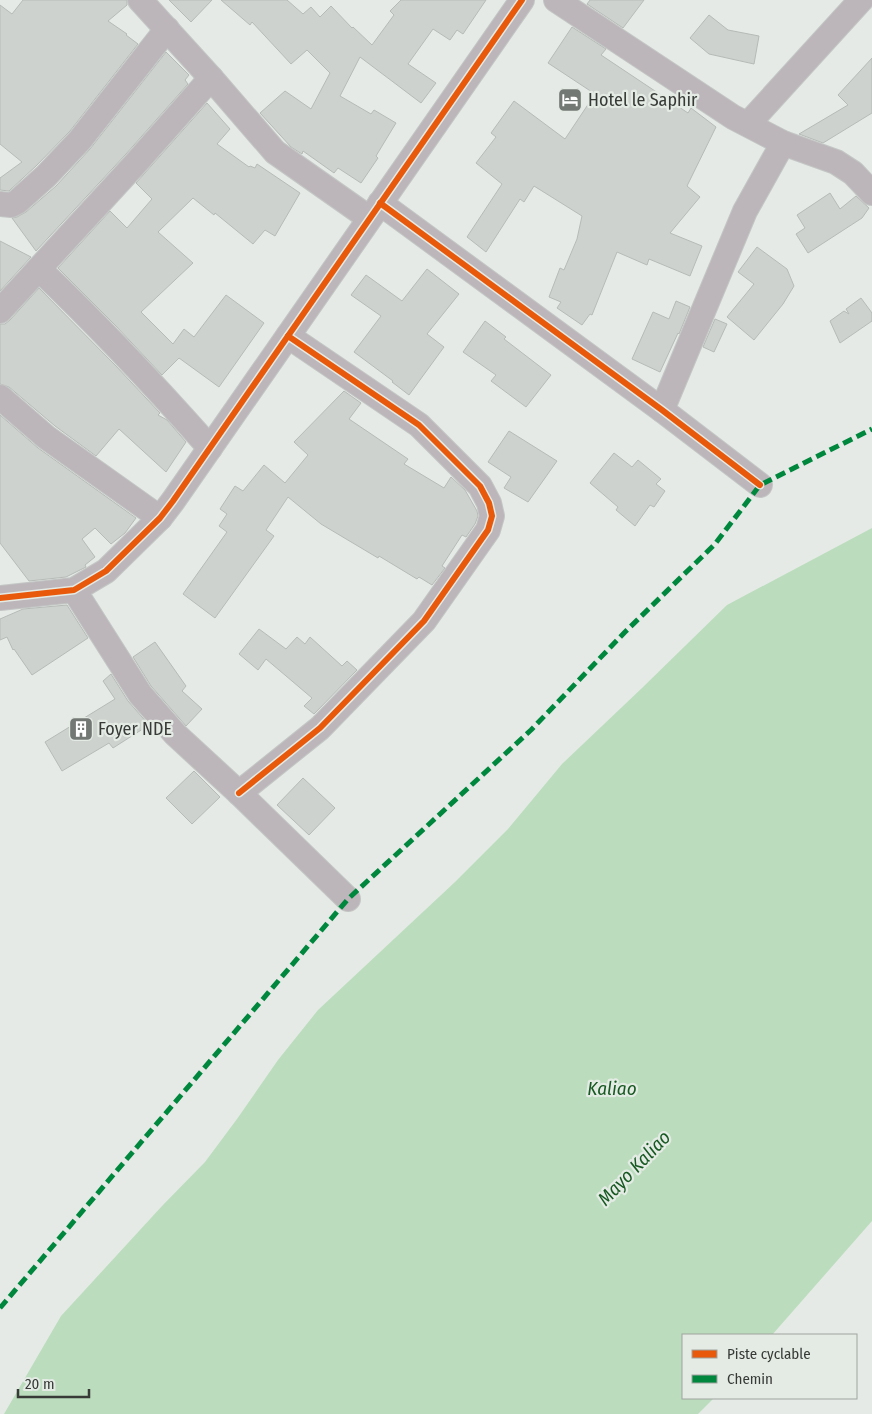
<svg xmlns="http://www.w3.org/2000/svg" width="872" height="1414" viewBox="0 0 872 1414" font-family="'Fira Sans Condensed',sans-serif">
  <rect width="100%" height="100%" fill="#e5eae6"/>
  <polygon fill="#bbddbd" points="872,528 872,1221 772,1335 683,1335 683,1398 714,1398 698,1414 4,1414 61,1316 162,1206 205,1162 237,1119 278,1060 318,1010 455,882 508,829 562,764 642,688 727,605"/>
  <g fill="#ced2ce" stroke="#b7bbb8">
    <polygon points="23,0 127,0 127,5 108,21 127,34 126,35 138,44 70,131 36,166 9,191 0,190 0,178 22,162 0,144 0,5 12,14"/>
    <polygon points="169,0 212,0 191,22"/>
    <polygon points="221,0 287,0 303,14 311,7 320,17 331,6 352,28 353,27 372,45 394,15 390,11 401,0 486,0 463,34 457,30 450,40 433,29 408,64 436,83 421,103 360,57 340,96 371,114 374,110 396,123 376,156 378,158 361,183 338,168 334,173 303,151 302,154 291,147 260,113 285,91 311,109 330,73 307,50 291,64 252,22 250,25"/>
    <polygon points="590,0 644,0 623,28 587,4"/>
    <polygon points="709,15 728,30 759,36 754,64 709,54 690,38"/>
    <polygon points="572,27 606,49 601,55 688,113 691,108 716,127 687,186 700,197 670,233 702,246 690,276 649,259 647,265 617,252 592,315 590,314 582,325 557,308 561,302 549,297 560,268 564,270 577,239 582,216 534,186 524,202 520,199 486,252 467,237 502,184 476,163 496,137 491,133 514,101 565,139 595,94 548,63"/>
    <polygon points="166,52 189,75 185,80 188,84 126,154 36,251 12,218 17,217 26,212 56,186 90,149"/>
    <polygon points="872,58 872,113 823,143 799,134 848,105 838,95"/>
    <polygon points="207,103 230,129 217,144 249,167 250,166 255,168 257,164 300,193 275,236 265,230 253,244 215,213 214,215 193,198 158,232 193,263 141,312 173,344 184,329 194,337 226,295 264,323 219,387 179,358 162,375 115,325 58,268 110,211 127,228 152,199 136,183"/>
    <polygon points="830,193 840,209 856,196 869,208 862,218 808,253 796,234 805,228 797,215"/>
    <polygon points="0,241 31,257 0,291"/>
    <polygon points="757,247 787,269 794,286 783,304 754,340 727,317 754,284 738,272"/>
    <polygon points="427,269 459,294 427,334 444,347 409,395 392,382 393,381 354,352 381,316 351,295 366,275 402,301"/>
    <polygon points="39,288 116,366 160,413 158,415 167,420 186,442 166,472 119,429 96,456 55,426 9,387 0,384 0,324 5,324 10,320"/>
    <polygon points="861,298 872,313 872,321 840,343 830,321 844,311 849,314 846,309"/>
    <polygon points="676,301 690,307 679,334 678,333 660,372 632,359 653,312 669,319"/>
    <polygon points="715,319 727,324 714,352 703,347"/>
    <polygon points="485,321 506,337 504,339 551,375 526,407 491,381 496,375 463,352"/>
    <polygon points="344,391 361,403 349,419 408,459 404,464 444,488 451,477 465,490 477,511 478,516 475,524 466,537 462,535 442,566 445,568 432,585 419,577 417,579 379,556 378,558 321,524 288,497 266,530 274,536 215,618 183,594 227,532 219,526 227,514 220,509 235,486 243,491 264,465 285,483 308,455 294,442"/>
    <polygon points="0,415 38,448 136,518 125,533 111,544 95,528 82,539 95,557 85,565 86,567 66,577 29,581 0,543"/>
    <polygon points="509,431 557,461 528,502 504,488 511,477 488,462"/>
    <polygon points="614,453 632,467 638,460 661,479 656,484 665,491 654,507 650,505 635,526 616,510 618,507 590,483"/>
    <polygon points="67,605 88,638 32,675 14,649 13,650 7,637 0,640 0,619 23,609"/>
    <polygon points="259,629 286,649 297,637 305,644 310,637 342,666 347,661 357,670 314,714 304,706 312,698 266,659 258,670 239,654"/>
    <polygon points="155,642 186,686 182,691 202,709 186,726 151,686 133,657"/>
    <polygon points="111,674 128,701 149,725 113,748 109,743 62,771 45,742 115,699 103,681"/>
    <polygon points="194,771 220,797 192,824 166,798"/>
    <polygon points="303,778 335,808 309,835 277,805"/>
  </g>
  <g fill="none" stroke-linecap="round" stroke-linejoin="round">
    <defs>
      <g id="minor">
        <polyline points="140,0 211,78 275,152 369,218"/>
        <polyline points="556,0 733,117 783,143 836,162 853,173 872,193"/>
        <polyline points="748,124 861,0"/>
        <polyline points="380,203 662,410 760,485"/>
        <polyline points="0,204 11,205 17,202 46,176 80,140 167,29"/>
        <path d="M39,269C99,326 155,386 210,448"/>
        <polyline points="0,311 136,163 211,78"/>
        <polyline points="0,397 46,437 160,518"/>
        <polyline points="662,410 745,211 783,143"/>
        <polyline points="74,590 140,694 175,734 239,793 348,899"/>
        <polyline points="0,598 74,590 106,571 160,518 173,501 522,0"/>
        <polyline points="239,793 320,728 424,621 488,530 492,516 489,503 480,486 419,425 288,336"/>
      </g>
    </defs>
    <use href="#minor" stroke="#c3c6c4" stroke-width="26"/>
    <use href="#minor" stroke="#bcb6bb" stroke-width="24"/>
    <polyline stroke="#00873e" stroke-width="5" stroke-dasharray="10 5" stroke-linecap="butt" points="0,1308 348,899 531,730 625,632 715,544 760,485 872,429"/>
    <defs>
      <g id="cycleway">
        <polyline points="380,203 662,410 760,485"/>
        <polyline points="0,598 74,590 106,571 160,518 173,501 522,0"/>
        <polyline points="239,793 320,728 424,621 488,530 492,516 489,503 480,486 419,425 288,336"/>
      </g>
    </defs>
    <use href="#cycleway" stroke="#e4ebe5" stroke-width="9"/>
    <use href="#cycleway" stroke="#e8590c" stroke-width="6"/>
  </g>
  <defs>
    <symbol id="hotel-square" viewBox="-11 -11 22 22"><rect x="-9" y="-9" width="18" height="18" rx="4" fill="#747874" stroke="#e4ebe5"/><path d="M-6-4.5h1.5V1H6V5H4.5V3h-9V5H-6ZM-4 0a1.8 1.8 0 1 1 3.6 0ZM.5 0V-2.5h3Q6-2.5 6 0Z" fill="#fff"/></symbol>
    <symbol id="building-square" viewBox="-11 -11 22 22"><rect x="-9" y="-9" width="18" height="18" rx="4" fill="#747874" stroke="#e4ebe5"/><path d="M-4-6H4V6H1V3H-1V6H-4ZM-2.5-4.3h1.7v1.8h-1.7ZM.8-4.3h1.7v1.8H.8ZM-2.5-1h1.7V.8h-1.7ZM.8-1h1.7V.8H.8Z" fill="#fff"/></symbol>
  </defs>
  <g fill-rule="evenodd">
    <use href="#hotel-square" x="556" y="86" width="28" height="28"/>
    <use href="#building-square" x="67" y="715" width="28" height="28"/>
  </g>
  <g text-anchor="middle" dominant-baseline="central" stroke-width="4.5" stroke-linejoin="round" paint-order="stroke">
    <g font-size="18" fill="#373a37" stroke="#e4ebe5" text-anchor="start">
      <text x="588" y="100">Hotel le Saphir</text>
      <text x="98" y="729">Foyer NDE</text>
    </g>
    <g font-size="19" font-style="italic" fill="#165921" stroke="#e4ebe5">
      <text x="612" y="1088">Kaliao</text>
      <text transform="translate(634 1168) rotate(-46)">Mayo Kaliao</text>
    </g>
  </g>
  <rect x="682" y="1334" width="175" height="65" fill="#e4ebe5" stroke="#9fa49f"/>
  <rect x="692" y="1350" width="25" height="8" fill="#e8590c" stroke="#9fa49f"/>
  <text x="727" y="1359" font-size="15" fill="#373a37">Piste cyclable</text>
  <rect x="692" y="1375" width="25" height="8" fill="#00873e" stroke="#9fa49f"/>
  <text x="727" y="1384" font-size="15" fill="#373a37">Chemin</text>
  <path d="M18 1389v8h71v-8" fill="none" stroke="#373a37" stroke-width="2.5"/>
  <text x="25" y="1389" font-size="15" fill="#373a37" stroke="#e4ebe5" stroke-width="4" paint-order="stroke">20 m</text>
</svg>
